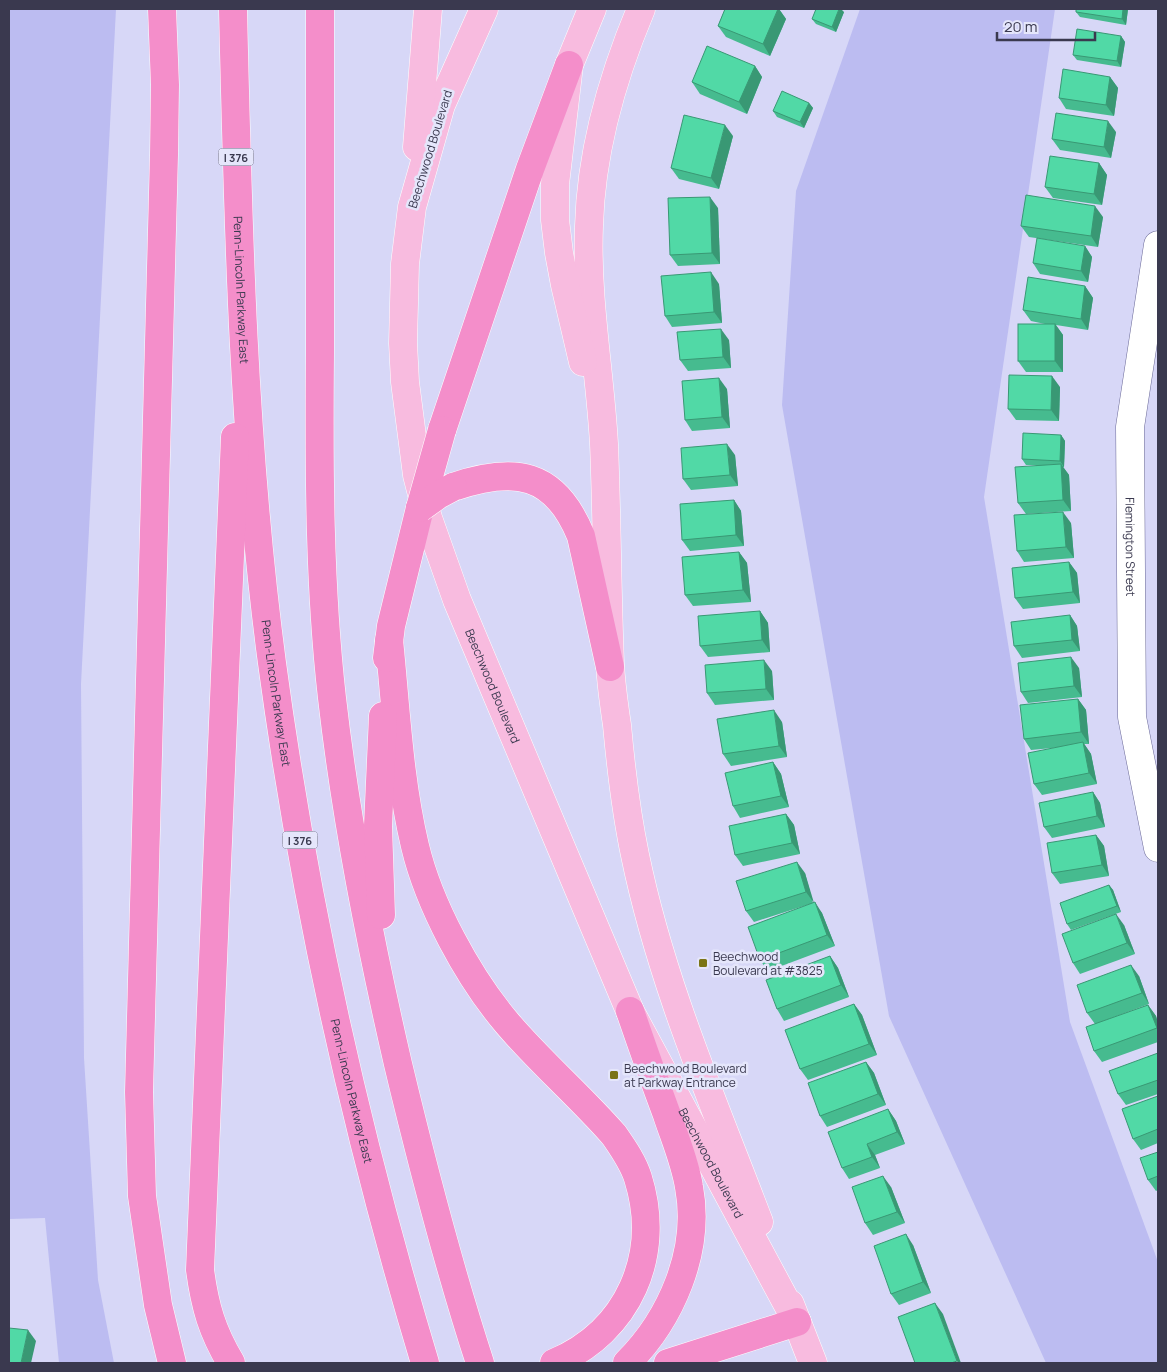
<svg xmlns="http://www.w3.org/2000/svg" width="1167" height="1372" viewBox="0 0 1167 1372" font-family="Manrope,sans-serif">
  <rect width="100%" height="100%" fill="#d7d7f7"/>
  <g fill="#bcbcf1">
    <polygon points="9,9 116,9 81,684 84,1058 98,1280 114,1363 59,1363 45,1218 9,1219"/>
    <polygon points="860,9 1055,9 984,497 1070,1022 1158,1262 1158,1363 1046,1363 889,1016 782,405 796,191"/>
  </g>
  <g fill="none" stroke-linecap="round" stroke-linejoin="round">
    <defs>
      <g id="street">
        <path id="s1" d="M1158,245L1130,427L1132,717L1158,848"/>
      </g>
      <g id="primary">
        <path id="s2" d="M484,9L441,105L412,207L405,264L403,343L405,382L417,475L428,518L457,600L630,1011L797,1322"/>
        <path d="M641,9C612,78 591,150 589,226C586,299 600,372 604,444C607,517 607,590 610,663C611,684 614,705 617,725C621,769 626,812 635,855C661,982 713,1101 759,1222"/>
        <polyline points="417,147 428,9"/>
        <polyline points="583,362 565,285 559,253 555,220 555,184 569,65 592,9"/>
        <polyline points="790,1304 813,1363"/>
      </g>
      <g id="highway">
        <polyline points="162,9 165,85 164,155 139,1092 142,1196 158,1305 172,1363"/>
        <path id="s3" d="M233,9C238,227 243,446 272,663C304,900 356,1134 425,1363"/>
        <path d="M320,9C320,124 320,239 320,353C319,468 319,584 332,698C346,821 370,943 398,1064C422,1164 448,1265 480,1363"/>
        <polyline points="442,430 530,169 569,65"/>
        <path d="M453,487C515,466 555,472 581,536L610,667"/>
        <path d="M389,640C396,708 399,779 415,846C429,905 468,977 507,1023C540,1062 580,1096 614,1135C623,1148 633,1162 638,1178C662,1255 629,1331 554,1363"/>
        <polyline points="387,658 391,626 420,508"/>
        <polyline points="381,915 378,826 383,716"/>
        <path d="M231,1363C212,1331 205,1307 200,1270L235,437"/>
        <path d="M627,1363C671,1319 701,1251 689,1187C685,1162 675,1139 667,1115C654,1080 642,1046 630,1011"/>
        <polyline points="668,1363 797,1322"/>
      </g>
    </defs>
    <use href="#street" stroke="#686796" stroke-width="29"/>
    <use href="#primary" stroke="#fff" stroke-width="29"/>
    <use href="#highway" stroke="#fff" stroke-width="29"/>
    <use href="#street" stroke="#fff" stroke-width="28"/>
    <use href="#primary" stroke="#f8bbdf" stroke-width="28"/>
    <use href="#highway" stroke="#f48eca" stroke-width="28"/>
    <defs>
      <g id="highway-bridge">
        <polyline points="420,508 442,430"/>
        <polyline points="420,508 438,495 453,487"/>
      </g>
    </defs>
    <use href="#highway-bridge" stroke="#fff" stroke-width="29" stroke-linecap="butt"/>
    <use href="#highway-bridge" stroke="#f48eca" stroke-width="28"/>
  </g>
  <g fill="#46bb8f">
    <polygon points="725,9 779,9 786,19 770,56 726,37 718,26"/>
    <polygon points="1076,9 1128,9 1126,25 1080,17 1076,12"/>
    <polygon points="844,12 836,32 816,24 812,19"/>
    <polygon points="1121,36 1125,42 1121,67 1077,60 1073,55"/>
    <polygon points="755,66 762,77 747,114 700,94 692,82"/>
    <polygon points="1110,77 1118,88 1114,116 1066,109 1059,98"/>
    <polygon points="809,103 813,108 804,128 777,117 773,111"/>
    <polygon points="1116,132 1111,158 1060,150 1052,139"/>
    <polygon points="733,136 719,189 679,179 671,168"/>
    <polygon points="1099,163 1107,175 1102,205 1053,198 1045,187"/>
    <polygon points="718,208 720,264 678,266 670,255"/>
    <polygon points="1103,217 1098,247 1029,237 1021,226"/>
    <polygon points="1085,246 1092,257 1088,282 1040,274 1033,263"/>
    <polygon points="719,284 722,323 672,327 665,316"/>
    <polygon points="1085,286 1093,298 1088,330 1056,325 1063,335 1063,372 1026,372 1018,361 1045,324 1031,321 1023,310"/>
    <polygon points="729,340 731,368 688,371 680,360"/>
    <polygon points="1060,387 1059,421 1016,420 1008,409"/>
    <polygon points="727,389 730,428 692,431 685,420"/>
    <polygon points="1061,435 1065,441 1064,467 1063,467 1069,475 1071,511 1026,514 1018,503 1036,465 1026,465 1022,459"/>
    <polygon points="735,455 738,486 691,490 683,479"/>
    <polygon points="734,500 741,511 744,546 690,551 682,540"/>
    <polygon points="1071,523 1074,558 1024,562 1017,551"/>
    <polygon points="739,552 747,563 751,602 693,606 685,595"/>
    <polygon points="1069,562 1077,573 1080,603 1023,609 1015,598"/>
    <polygon points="760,611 768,623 770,652 708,657 700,646"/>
    <polygon points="1070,615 1077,626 1080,651 1022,658 1014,646"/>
    <polygon points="1079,668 1082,697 1028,703 1021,692"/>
    <polygon points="772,671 774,700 715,705 707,693"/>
    <polygon points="1078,699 1086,710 1089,744 1084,744 1091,754 1097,784 1042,795 1034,784 1063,747 1031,750 1024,739"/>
    <polygon points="782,722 787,757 731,766 723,754"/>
    <polygon points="773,762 781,774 789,807 740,818 733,806"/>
    <polygon points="1093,792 1100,803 1105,827 1052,838 1044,827"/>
    <polygon points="786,814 794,825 800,854 743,866 735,855"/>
    <polygon points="1096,835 1104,846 1109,876 1060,884 1052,873"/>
    <polygon points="805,873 813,903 822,913 835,946 768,971 760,960 810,904 754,922 746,911"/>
    <polygon points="1109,885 1113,890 1121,912 1071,930 1067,924"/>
    <polygon points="1124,925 1135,954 1080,974 1073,963"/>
    <polygon points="830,956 838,968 849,997 784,1021 777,1009"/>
    <polygon points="1139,976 1149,1004 1098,1023 1148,1005 1156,1016 1158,1023 1158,1042 1102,1062 1094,1051 1095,1024 1087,1013"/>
    <polygon points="854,1004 862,1015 877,1055 808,1080 800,1069"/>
    <polygon points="1158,1053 1158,1094 1126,1105 1118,1094"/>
    <polygon points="866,1062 874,1073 886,1105 827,1127 820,1116"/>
    <polygon points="1158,1096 1158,1143 1141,1150 1133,1139"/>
    <polygon points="888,1109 896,1121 905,1144 875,1155 880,1168 849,1179 842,1168"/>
    <polygon points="1158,1152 1158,1190 1156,1191 1148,1180"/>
    <polygon points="891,1187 905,1223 873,1235 865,1223"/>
    <polygon points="913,1245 931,1293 899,1305 891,1294"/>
  </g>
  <g fill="#399874">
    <polygon points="778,9 779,9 786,19 770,56 763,44"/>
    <polygon points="839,9 841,9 844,12 836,32 832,27"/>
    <polygon points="1123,9 1128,9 1126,25 1122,19"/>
    <polygon points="1121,36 1125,42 1121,67 1117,61"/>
    <polygon points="755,66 762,77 747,114 739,102"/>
    <polygon points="1110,77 1118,88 1114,116 1106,105"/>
    <polygon points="809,103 813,108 804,128 800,122"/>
    <polygon points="1108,121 1116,132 1111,158 1104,147"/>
    <polygon points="725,125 733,136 719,189 711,178"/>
    <polygon points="1099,163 1107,175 1102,205 1094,194"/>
    <polygon points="710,197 718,208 720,264 712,253"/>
    <polygon points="1095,206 1103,217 1098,247 1091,236"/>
    <polygon points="1085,246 1092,257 1088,282 1081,271"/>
    <polygon points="711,272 719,284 722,323 714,312"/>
    <polygon points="1085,286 1093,298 1088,330 1081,319"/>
    <polygon points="1055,324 1063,335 1063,372 1055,361"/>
    <polygon points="721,329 729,340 731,368 723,357"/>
    <polygon points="1052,376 1060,387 1059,421 1051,410"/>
    <polygon points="719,378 727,389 730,428 722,417"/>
    <polygon points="1061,435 1065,441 1064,467 1060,461"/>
    <polygon points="727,444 735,455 738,486 730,475"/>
    <polygon points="1061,464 1069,475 1071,511 1063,500"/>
    <polygon points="734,500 741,511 744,546 736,535"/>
    <polygon points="1063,512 1071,523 1074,558 1066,547"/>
    <polygon points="739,552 747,563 751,602 743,590"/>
    <polygon points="1069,562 1077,573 1080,603 1073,592"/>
    <polygon points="760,611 768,623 770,652 762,640"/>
    <polygon points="1070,615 1077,626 1080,651 1072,640"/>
    <polygon points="1071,657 1079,668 1082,697 1074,686"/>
    <polygon points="764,660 772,671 774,700 766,689"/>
    <polygon points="1078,699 1086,710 1089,744 1081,732"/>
    <polygon points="774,710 782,722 787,757 779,746"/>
    <polygon points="1083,742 1091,754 1097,784 1089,773"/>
    <polygon points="773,762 781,774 789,807 781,796"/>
    <polygon points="1093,792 1100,803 1105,827 1097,816"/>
    <polygon points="786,814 794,825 800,854 792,843"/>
    <polygon points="1096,835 1104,846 1109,876 1102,865"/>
    <polygon points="797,862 805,873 814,903 806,892"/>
    <polygon points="1109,885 1113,890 1121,912 1117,906"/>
    <polygon points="815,902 822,913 835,946 827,935"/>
    <polygon points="1116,914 1124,925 1135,954 1127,943"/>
    <polygon points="830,956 838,968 849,997 841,985"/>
    <polygon points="1131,965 1139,976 1149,1004 1142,993"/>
    <polygon points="854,1004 862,1015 877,1055 869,1044"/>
    <polygon points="1148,1005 1156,1016 1158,1023 1158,1031"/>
    <polygon points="866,1062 874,1073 886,1105 878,1094"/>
    <polygon points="888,1109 896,1121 905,1144 897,1132"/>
    <polygon points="867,1144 875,1155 880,1168 872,1157"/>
    <polygon points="883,1176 891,1187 905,1223 897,1212"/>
    <polygon points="906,1234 913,1245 931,1293 923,1282"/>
    <polygon points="935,1303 943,1314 961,1363 958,1363 957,1361"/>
    <polygon points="28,1330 36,1341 31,1363 21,1363"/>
  </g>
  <g fill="#51d9a6" stroke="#399874">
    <polygon points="725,9 778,9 763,44 718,26"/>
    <polygon points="816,9 839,9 832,27 812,19"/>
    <polygon points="1076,9 1123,9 1122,19 1076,12"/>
    <polygon points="1077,29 1121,36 1117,61 1073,55"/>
    <polygon points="707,46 755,66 739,102 692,82"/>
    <polygon points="1063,69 1110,77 1106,105 1059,98"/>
    <polygon points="782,91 809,103 800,122 773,111"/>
    <polygon points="1056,113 1108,121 1104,147 1052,139"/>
    <polygon points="684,115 725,125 711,178 671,168"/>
    <polygon points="1050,156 1099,163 1094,194 1045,187"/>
    <polygon points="1026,195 1095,206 1091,236 1021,226"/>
    <polygon points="710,197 712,253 670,255 668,198"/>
    <polygon points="1037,238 1085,246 1081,271 1033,263"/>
    <polygon points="711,272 714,312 665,316 661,276"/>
    <polygon points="1028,277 1085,286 1081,319 1023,310"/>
    <rect x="1018" y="324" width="37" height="37"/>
    <polygon points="721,329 723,357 680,360 677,332"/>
    <polygon points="1009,375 1052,376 1051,410 1008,409"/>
    <polygon points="719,378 722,417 685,420 682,381"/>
    <polygon points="1023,433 1061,435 1060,461 1022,459"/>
    <polygon points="727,444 730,475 683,479 681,448"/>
    <polygon points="1061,464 1063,500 1018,503 1015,467"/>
    <polygon points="734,500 736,535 682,540 680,504"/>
    <polygon points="1063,512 1066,547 1017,551 1014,515"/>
    <polygon points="739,552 743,590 685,595 682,557"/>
    <polygon points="1069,562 1073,592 1015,598 1012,568"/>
    <polygon points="760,611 762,640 700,646 698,616"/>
    <polygon points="1070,615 1072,640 1014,646 1011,622"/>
    <polygon points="1071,657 1074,686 1021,692 1018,663"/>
    <polygon points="764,660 766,689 707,693 705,665"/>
    <polygon points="1078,699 1081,732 1024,739 1020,705"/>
    <polygon points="774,710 779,746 723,754 717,719"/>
    <polygon points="1083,742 1089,773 1034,784 1028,753"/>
    <polygon points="773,762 781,796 733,806 725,773"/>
    <polygon points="1093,792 1097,816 1044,827 1039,803"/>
    <polygon points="786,814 792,843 735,855 729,826"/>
    <polygon points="1096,835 1102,865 1052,873 1047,843"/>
    <polygon points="797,862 806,892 746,911 736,881"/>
    <polygon points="1109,885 1117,906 1067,924 1060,903"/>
    <polygon points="815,902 827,935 760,960 748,927"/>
    <polygon points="1116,914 1127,943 1073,963 1062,934"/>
    <polygon points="830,956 841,985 777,1009 766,980"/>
    <polygon points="1131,965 1142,993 1087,1013 1077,985"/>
    <polygon points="854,1004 869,1044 800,1069 785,1030"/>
    <polygon points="1148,1005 1157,1028 1094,1051 1086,1027"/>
    <polygon points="1158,1053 1158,1080 1118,1094 1109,1071"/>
    <polygon points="866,1062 878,1094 820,1116 808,1083"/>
    <polygon points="1158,1096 1158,1129 1133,1139 1122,1109"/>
    <polygon points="888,1109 897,1132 867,1144 872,1157 842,1168 828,1132"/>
    <polygon points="1158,1152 1158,1176 1148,1180 1140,1158"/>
    <polygon points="883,1176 897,1212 865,1223 852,1187"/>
    <polygon points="906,1234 923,1282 891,1294 874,1246"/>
    <polygon points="935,1303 957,1361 951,1363 915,1363 898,1317"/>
    <polygon points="9,1328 28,1330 21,1363 9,1363"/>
  </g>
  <g fill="#7b7416" stroke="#e5e6fb" stroke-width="2">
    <rect x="698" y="958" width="10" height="10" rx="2.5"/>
    <rect x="609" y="1070" width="10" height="10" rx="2.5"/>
  </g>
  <g text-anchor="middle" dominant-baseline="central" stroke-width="5" stroke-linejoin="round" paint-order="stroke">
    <g fill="#e5e6fb" stroke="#6d6d83" stroke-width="1">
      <rect x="218.5" y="148.5" width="35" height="17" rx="4"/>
      <rect x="282.5" y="831.5" width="35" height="17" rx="4"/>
    </g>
    <g font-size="11" font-weight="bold" fill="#3a394f">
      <text x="236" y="157">I 376</text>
      <text x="300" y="840">I 376</text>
    </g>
    <g font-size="12" fill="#3a394f" stroke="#e5e6fb">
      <text transform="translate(430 149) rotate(-73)">Beechwood Boulevard</text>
      <text stroke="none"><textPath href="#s3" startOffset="281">Penn-Lincoln Parkway East</textPath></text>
      <text stroke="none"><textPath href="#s1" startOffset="304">Flemington Street</textPath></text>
      <text stroke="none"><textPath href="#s2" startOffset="705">Beechwood Boulevard</textPath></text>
      <text stroke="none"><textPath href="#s3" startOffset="686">Penn-Lincoln Parkway East</textPath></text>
      <text stroke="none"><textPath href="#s3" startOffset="1091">Penn-Lincoln Parkway East</textPath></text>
      <text stroke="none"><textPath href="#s2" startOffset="1230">Beechwood Boulevard</textPath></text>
    </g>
    <g font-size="12" fill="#3a394f" stroke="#e5e6fb" text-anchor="start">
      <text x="713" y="956">Beechwood<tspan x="713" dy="14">Boulevard at #3825</tspan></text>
      <text x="624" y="1068">Beechwood Boulevard<tspan x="624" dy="14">at Parkway Entrance</tspan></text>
    </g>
  </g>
  <rect width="1167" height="1372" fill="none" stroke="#3a394f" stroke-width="20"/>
  <path d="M997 32v8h98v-8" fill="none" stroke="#3a394f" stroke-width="2.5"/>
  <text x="1004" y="32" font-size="15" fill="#3a394f" stroke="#e5e6fb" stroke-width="4" paint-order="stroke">20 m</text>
</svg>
